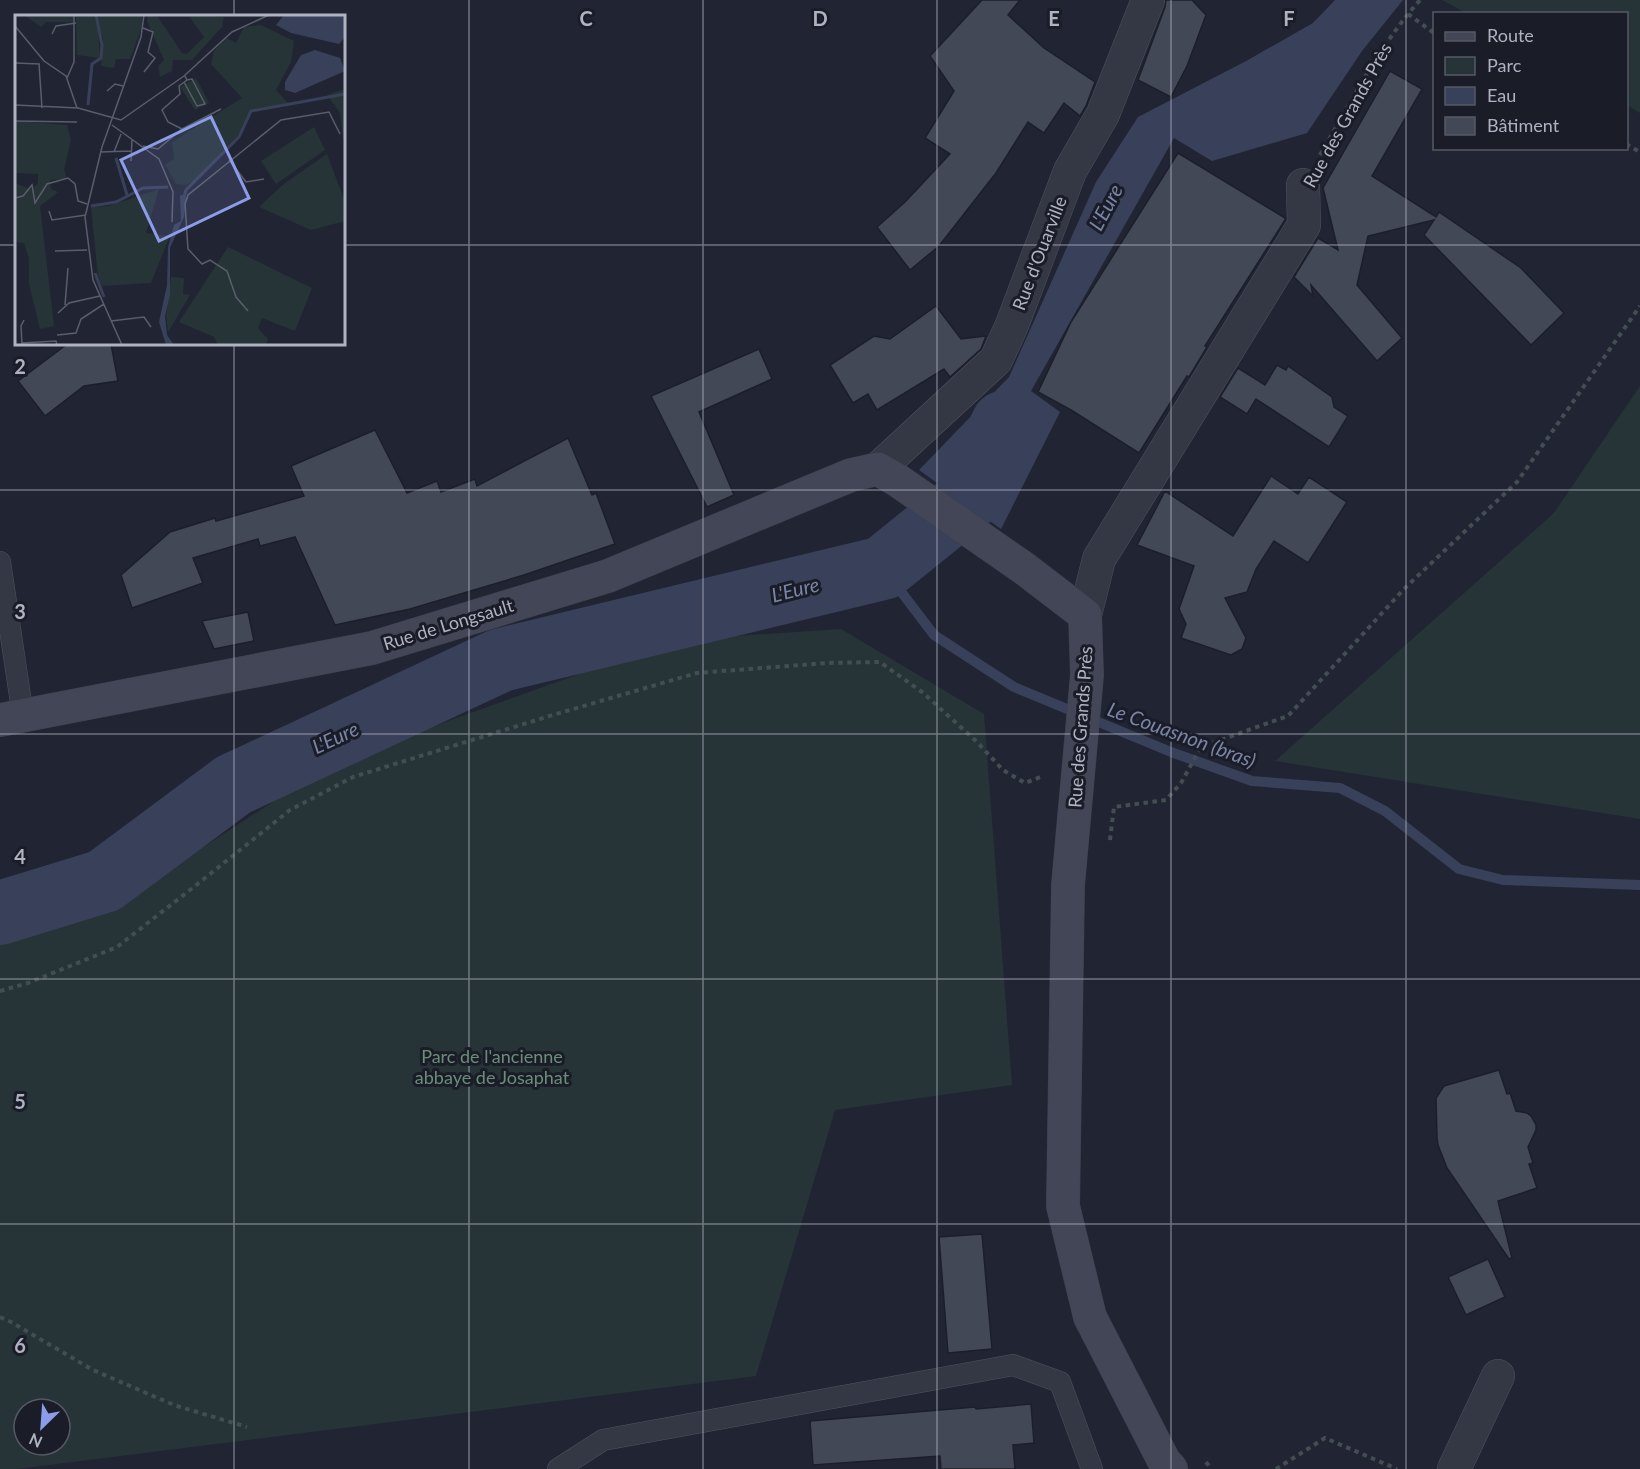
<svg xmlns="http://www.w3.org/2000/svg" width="1640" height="1469" viewBox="0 0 1640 1469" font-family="Lato,sans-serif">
  <rect width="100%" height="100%" fill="#212533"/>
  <g fill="#263337" fill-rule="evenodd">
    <polygon points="1442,0 1640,0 1640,113 1627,105 1626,14 1466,13"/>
    <polygon points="1640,386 1640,819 1275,761 1554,513"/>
    <path d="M841,629L984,714L1012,1085L835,1110L756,1376L17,1469H0V932L130,895L334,762L674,640ZM24,1409H60V1445H24Z"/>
  </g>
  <polygon fill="#39405a" points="1335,0 1403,0 1362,51 1307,133 1212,161 1174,138 1031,391 1060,412 1001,529 919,470 1009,377 1096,182 1138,117 1248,60 1313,23"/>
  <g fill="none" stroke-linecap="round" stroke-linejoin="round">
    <polyline stroke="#39405a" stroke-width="10" points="883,568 934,635 1014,687 1171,752 1252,781 1340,788 1385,811 1459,869 1503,880 1640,885"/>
    <polyline stroke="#39405a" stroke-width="64" points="0,913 104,881 233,785 501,660 883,568 966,501 1003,423"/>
  </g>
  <g fill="#434857" stroke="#1c1f2a" stroke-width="1.5">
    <polygon points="982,0 1020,0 1008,15 1044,48 1095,82 1086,106 1080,116 1064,103 1044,133 1028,122 996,173 939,246 910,270 877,227 905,202 950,154 925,138 954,91 930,56"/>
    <polygon points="1166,0 1192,0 1206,15 1187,66 1171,97 1138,80 1165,7"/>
    <polygon points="1390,71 1422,89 1372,176 1436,217 1439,212 1521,268 1564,313 1531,345 1424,235 1434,220 1368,236 1357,285 1402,338 1377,361 1311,285 1313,296 1294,277 1318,238 1338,250 1323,188"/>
    <polygon points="1178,153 1285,218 1285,220 1205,346 1207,347 1189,377 1187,376 1139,453 1071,410 1038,392 1071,322"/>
    <polygon points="936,306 961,339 986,336 981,349 950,377 944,369 877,410 868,394 853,403 830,365 874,336 890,339"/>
    <polygon points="77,344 111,344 118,381 84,386 45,416 18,381 66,345"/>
    <polygon points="759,349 772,379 699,412 734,495 707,507 651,396"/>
    <polygon points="1277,365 1286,370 1288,366 1332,397 1334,407 1348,416 1329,447 1256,399 1247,414 1220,397 1238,368 1265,385"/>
    <polygon points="375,430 407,493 437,481 441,492 475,479 477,486 568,438 592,495 596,493 615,544 524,575 410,609 335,625 295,537 260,546 258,539 193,558 203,583 132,608 121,575 170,532 215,518 216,521 304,496 291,466"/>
    <polygon points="1271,476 1298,494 1309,477 1347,502 1308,563 1274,541 1256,569 1247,592 1225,598 1246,638 1242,649 1231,655 1181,638 1186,624 1179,609 1194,566 1137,545 1165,491 1233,536"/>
    <polygon points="248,612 254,641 214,649 202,621"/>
    <polygon points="1499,1070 1507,1094 1510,1093 1516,1111 1527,1113 1531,1116 1536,1125 1536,1130 1528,1147 1533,1163 1529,1164 1537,1188 1498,1201 1512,1258 1509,1259 1447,1168 1438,1145 1437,1137 1436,1098 1444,1086"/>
    <polygon points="982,1234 992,1349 948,1353 939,1237"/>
    <polygon points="1488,1259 1505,1297 1466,1315 1448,1277"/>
    <polygon points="1031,1404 1034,1443 1013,1445 1015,1469 941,1469 940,1456 813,1465 810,1421 975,1407 976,1409"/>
  </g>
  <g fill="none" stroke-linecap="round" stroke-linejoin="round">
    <defs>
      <g id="lane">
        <polyline points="0,562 23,716"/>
        <polyline points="558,1469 603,1440 1013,1365 1060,1382 1092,1469"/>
      </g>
      <g id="street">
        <polyline points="878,469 996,360 1012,325 1070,171 1103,114 1148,0"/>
        <polyline points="1085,615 1099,559 1304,225 1303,185"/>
        <polyline points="1454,1469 1498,1376"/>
      </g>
      <polyline id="secondary" points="0,720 372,648 608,576 851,475 878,469 897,480 1025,569 1085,615 1087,675 1068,885 1063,1206 1090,1317 1164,1461 1171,1469"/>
    </defs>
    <use href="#lane" stroke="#4f525f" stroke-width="22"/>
    <use href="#street" stroke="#4f525f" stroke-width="34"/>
    <use href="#secondary" stroke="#3e414d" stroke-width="34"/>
    <g stroke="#434e53" stroke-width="4" stroke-dasharray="4.5 4.5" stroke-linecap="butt">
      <polyline points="1408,14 1434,33"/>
      <polyline points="1626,144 1640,152"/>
      <path d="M1320,155C1351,102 1379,46 1420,0"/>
      <polyline points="1110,840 1114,807 1166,800 1181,783 1201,747 1288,716 1404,589 1517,482 1640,306"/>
      <polyline points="0,991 28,983 117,947 195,886 290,810 353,777 556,714 697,673 827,663 880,662 922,692 976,741 1003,770 1025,783 1043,776"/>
      <polyline points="0,1317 11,1322 93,1370 174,1405 247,1427"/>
      <polyline points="1206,1462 1211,1469"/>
      <polyline points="1276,1469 1325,1438 1397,1469"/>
    </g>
    <use href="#lane" stroke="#343844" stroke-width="21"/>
    <use href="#street" stroke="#343844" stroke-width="33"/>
    <use href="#secondary" stroke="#434656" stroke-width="33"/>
  </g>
  <path fill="none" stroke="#afb2c1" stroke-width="1.5" stroke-opacity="0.55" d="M234,0V16M469,0V1469M703,0V1469M937,0V1469M1171,0V1469M1406,0V1469M0,245H16M344,245H1640M234,344V1469M0,490H1640M0,734H1640M0,979H1640M0,1224H1640"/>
  <g text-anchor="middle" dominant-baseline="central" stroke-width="6" stroke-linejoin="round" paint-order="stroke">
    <g font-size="18" fill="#afb2c1" stroke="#1a1d28">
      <text transform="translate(1347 115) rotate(-61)">Rue des Grands Près</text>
      <text transform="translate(1039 253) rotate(-69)">Rue d'Ouarville</text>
      <text transform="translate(448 624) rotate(-17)">Rue de Longsault</text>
      <text transform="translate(1080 727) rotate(-86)">Rue des Grands Près</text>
    </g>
    <g font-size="18" fill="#6a8e79" stroke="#1a1d28">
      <text x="492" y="1056">Parc de l'ancienne<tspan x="492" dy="21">abbaye de Josaphat</tspan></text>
    </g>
    <g font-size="20" font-style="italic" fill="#7a85a6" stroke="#1a1d28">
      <text transform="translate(1105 207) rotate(-62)">L'Eure</text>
      <text transform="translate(795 589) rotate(-14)">L'Eure</text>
      <text transform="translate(1182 734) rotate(20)">Le Couasnon (bras)</text>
      <text transform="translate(335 737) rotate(-25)">L'Eure</text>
    </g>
  </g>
  <g transform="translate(15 15)">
    <rect width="330" height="330" fill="#212533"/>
    <path d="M9,0H59L58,7H31L26,12ZM61,0H127V12L115,44H101L99,53L86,51L88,23L83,9L85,43L62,40ZM133,0L143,2L167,38L172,39L189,22L173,0L209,2L207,12L177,45H158L157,56L145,62L143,51L149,45L132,6ZM246,10L279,26L276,47L261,75L273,88L235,96L222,122L196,150L180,165L171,170L161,169L150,150L159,144L157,127L227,83L196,49L199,36L212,23L221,28L229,12ZM181,63L194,88L180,95L165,72ZM330,74V123L328,124L325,98L312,80ZM0,106L52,110L56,125L49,154L52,164L35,165L36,174L43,177L25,191L39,311L25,314L14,269V243L9,228L0,227V168L15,174L23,169V159L0,158ZM299,112L310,135L261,169L246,146ZM312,139L330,187V206L296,215L244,192L270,168ZM144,174L131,218L155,221L136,268L87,271L83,261L76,192L94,191ZM213,232L297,273L280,316L247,303L243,313L253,324L251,330H203L199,322L164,307ZM156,262L169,263L168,279L175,280L153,317L151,301Z" fill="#263337"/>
    <path d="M269,0H330V22L324,29L276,18L261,10ZM300,35L325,43L330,56L280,78L270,75V67L286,40ZM165,180L171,181L169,202L155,233V280L150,301L152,320L159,330H151L144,307L152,270L153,232L159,210L166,206Z" fill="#39405a"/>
    <path fill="none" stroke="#39405a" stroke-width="3" d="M73,90L77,49L86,43L87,30L81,0M101,143L112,180M168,185L171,175L224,122L236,96L330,79M76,191L101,187L128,173L153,172M80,258L89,282"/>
    <path fill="none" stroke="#5a5d6c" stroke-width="1.5" d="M0,11L29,46L51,61L62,93M128,13L138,17L133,37L140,43L129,57M37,19L41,11L61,8M0,48L25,49M24,49L27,93M52,63L59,47V0M169,67L182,91L190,89L177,64L172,65M92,76L100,69L108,71M0,90L63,93L106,105L169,61L217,17L254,0M0,106L62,107M97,110L144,144L158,177L157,207M167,114L153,107L147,95L165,79L164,71L172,65L170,61M128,131L143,134L167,114L206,94M85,137L116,136M99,137L106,119M214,145L231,167L249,164M116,146L117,125M0,183L8,181L17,170L20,188L32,169L53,163L60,169L63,186L72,189M34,196L37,205L71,200M40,236L72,235M50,290L53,253M233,296L221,282L212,256L195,245L187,249L173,234L170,189L173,180L266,105L314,97L325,119M43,298L54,288L85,281M96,306L129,302L136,312M42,320L61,318L66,304L89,289M7,328L41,326L42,330M7,330L6,311L9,305M107,330L78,265L70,202L87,132L126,22L129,0"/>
    <path fill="#8b9de9" fill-opacity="0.15" stroke="#8b9de9" stroke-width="3" d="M196,102L234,183L144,226L106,145Z"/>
    <rect width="330" height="330" fill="none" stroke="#afb2c1" stroke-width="3"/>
  </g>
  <g font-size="20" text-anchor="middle" font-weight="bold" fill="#afb2c1" stroke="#1a1d28" stroke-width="6" stroke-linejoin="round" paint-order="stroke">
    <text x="586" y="26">C</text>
    <text x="820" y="26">D</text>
    <text x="1054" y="26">E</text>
    <text x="1289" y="26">F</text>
    <text x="20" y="374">2</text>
    <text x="20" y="619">3</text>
    <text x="20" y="864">4</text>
    <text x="20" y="1109">5</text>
    <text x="20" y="1353">6</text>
  </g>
  <rect x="1433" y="12" width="195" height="138" fill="#1a1d28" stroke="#565965" stroke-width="1.5"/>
  <rect x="1445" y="32" width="30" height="9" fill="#434656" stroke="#565965" stroke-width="1.5"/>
  <text x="1487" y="42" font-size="18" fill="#afb2c1">Route</text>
  <rect x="1445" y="57" width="30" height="18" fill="#263337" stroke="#565965" stroke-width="1.5"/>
  <text x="1487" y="72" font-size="18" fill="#afb2c1">Parc</text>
  <rect x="1445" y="87" width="30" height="18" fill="#39405a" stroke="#565965" stroke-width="1.5"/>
  <text x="1487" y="102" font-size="18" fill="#afb2c1">Eau</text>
  <rect x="1445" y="117" width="30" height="18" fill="#434857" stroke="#565965" stroke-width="1.5"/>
  <text x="1487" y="132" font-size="18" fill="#afb2c1">Bâtiment</text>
  <g transform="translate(42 1427) rotate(205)"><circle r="28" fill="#1a1d28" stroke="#565965" stroke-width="1.5"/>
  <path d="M0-4.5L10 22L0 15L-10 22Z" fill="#8b9de9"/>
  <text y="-9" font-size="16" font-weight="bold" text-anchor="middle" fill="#afb2c1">N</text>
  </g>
</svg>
